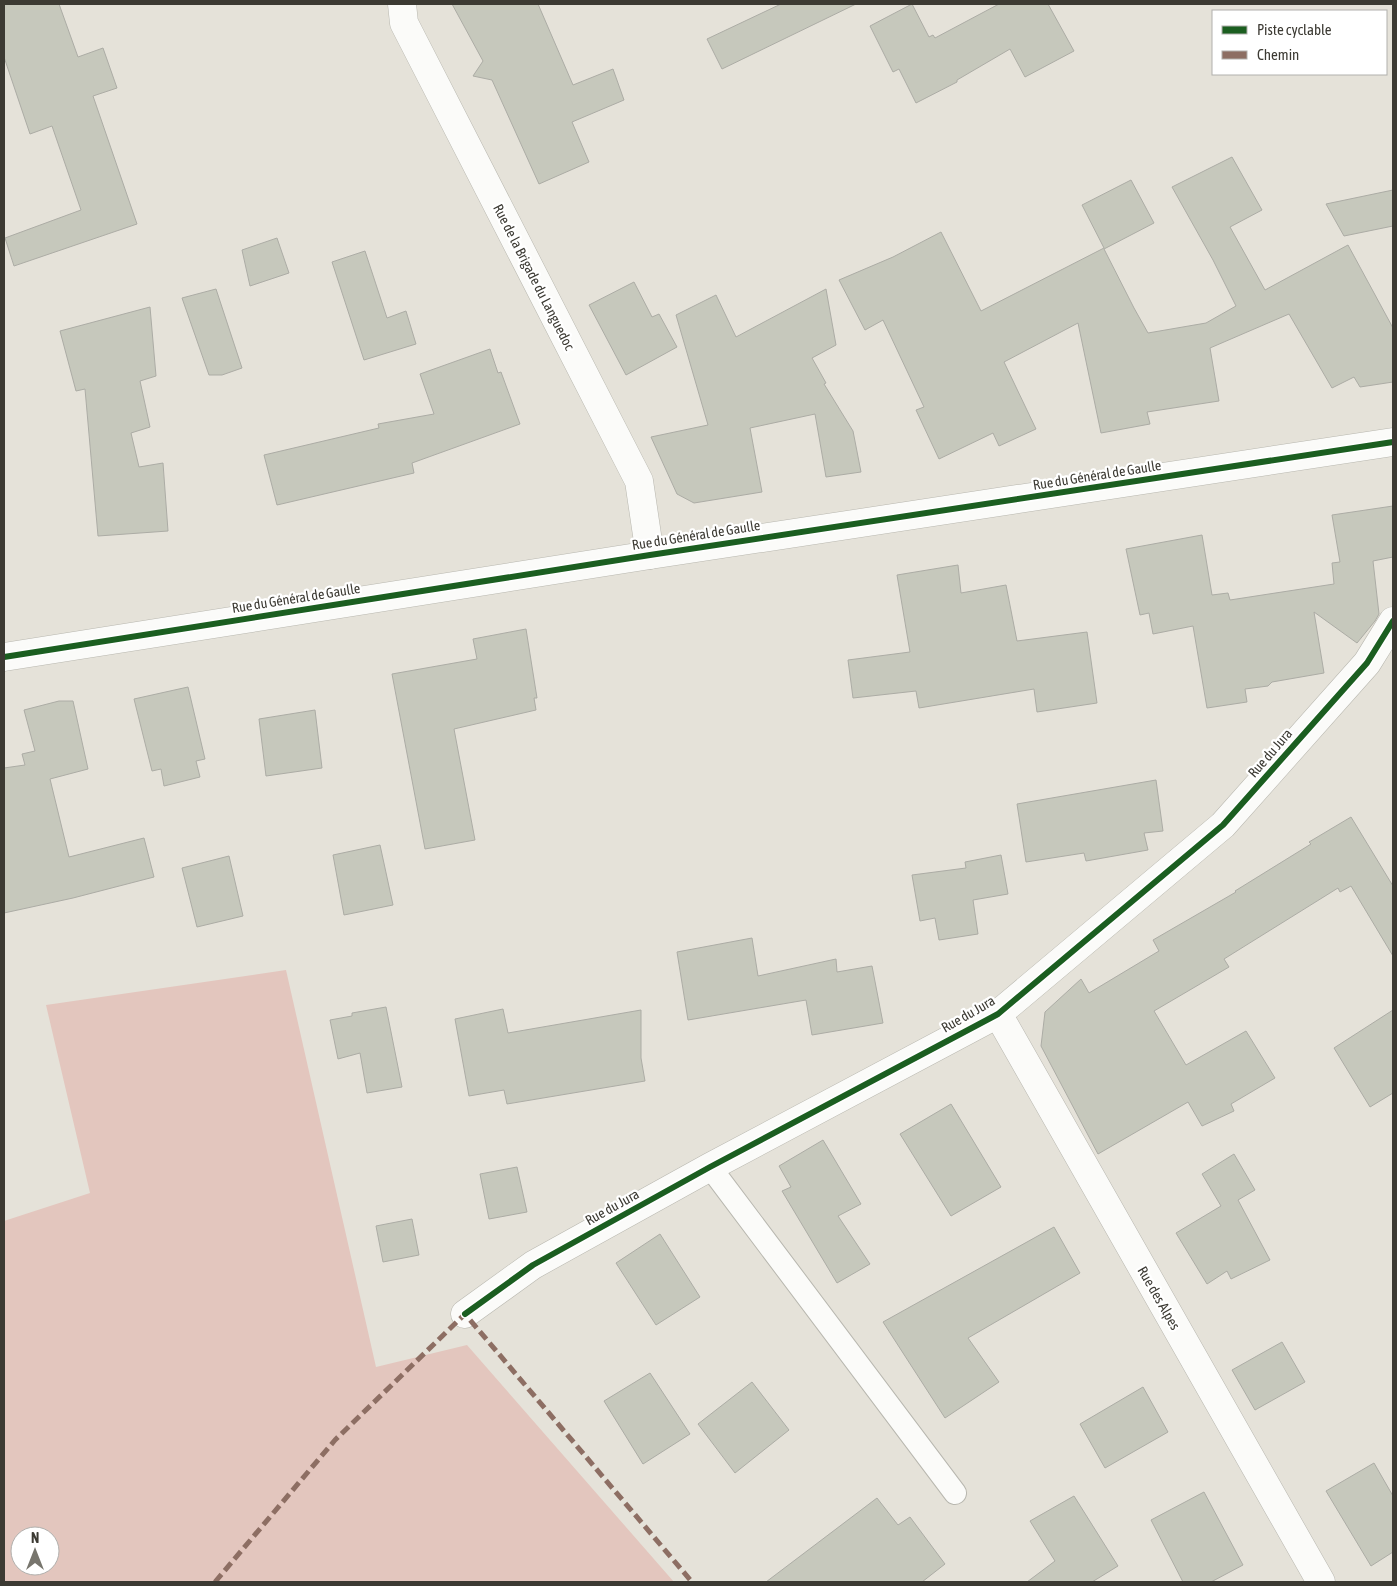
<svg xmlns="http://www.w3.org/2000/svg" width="1397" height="1586" viewBox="0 0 1397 1586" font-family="'Asap Condensed',sans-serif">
  <rect width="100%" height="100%" fill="#e5e2d9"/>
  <path fill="#e3c6be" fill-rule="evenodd" d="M286,970L376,1367L467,1345L674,1582H4V1221L90,1193L46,1005ZM20,1536H50V1566H20Z"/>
  <g fill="#c6c8bc" stroke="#acaca5">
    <polygon points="4,4 59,4 78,57 103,48 117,88 93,96 137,224 14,266 5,238 81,210 52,126 30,134 4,57"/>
    <polygon points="452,4 538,4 573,85 613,69 624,100 572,122 589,162 539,184 492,80 473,76 483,61"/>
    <polygon points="781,4 856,4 722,69 707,39"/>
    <polygon points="912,4 929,37 933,35 935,38 999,4 1048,4 1074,51 1025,77 1010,49 957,80 957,82 916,103 899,69 893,72 870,26"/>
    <polygon points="1232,157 1262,210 1230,227 1265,290 1348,245 1393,328 1393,382 1360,387 1354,377 1332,388 1289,314 1210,348 1219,401 1147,412 1150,424 1101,433 1078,323 1004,362 1036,429 999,446 993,433 939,459 916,410 924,407 883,320 865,330 839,280 893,257 941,232 981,311 1104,248 1082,205 1131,180 1154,223 1104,249 1134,308 1148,333 1206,323 1236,306 1213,260 1172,187"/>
    <polygon points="1393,190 1393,226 1344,236 1326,204"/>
    <polygon points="277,238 289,273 250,286 242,250"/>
    <polygon points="365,251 387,318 406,311 416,344 364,360 332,262"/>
    <polygon points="634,282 652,317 659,314 677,347 626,375 589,305"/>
    <polygon points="216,289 242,368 222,375 209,375 182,298"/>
    <polygon points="826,289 836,345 812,358 826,383 824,384 853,431 861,472 826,477 815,414 750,428 762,492 694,503 677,494 651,437 708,425 676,315 716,295 736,337"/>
    <polygon points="150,307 156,376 140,381 150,427 131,433 139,467 163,463 168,531 98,536 85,389 76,391 60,331"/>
    <polygon points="490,349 498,373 501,372 520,424 412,463 414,473 277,505 264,455 379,428 378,424 434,414 420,374"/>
    <polygon points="1393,506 1393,557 1373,561 1379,614 1375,621 1357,643 1314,612 1324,673 1272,682 1268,686 1245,689 1247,702 1207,708 1193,626 1153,634 1149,613 1140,615 1126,549 1202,535 1212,595 1228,593 1230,600 1334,584 1332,563 1340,562 1332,515"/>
    <polygon points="958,565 961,593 1006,585 1017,641 1087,632 1097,703 1037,712 1034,689 919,708 916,691 853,698 848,660 910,652 897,575"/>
    <polygon points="526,629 537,698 534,698 536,710 454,729 475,840 425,849 392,674 477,659 473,639"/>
    <polygon points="188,687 205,759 196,761 200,777 164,786 161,769 152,771 134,699"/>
    <polygon points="59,701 73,701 88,769 50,779 69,857 144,838 154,877 73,898 4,913 4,768 25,765 22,754 35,751 24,710"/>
    <polygon points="315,710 322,768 266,776 259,719"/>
    <polygon points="1156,780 1163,831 1144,833 1148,850 1086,861 1084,853 1026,862 1017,804"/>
    <polygon points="1351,817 1393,886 1393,956 1351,886 1340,892 1338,888 1224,959 1229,967 1154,1011 1186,1065 1246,1031 1275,1078 1231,1104 1234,1111 1202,1126 1188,1102 1098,1154 1041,1046 1045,1012 1081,979 1089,993 1159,951 1153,940 1236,892 1235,891 1311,844 1309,842"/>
    <polygon points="380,845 393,905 344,915 333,855"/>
    <polygon points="1001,855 1008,894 973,900 978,934 939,940 935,918 920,921 912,875 966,868 965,862"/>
    <polygon points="229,856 243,916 197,927 182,868"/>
    <polygon points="752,938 758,976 836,959 837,972 872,966 883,1023 812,1035 806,1000 688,1020 677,952"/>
    <polygon points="386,1007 402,1087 367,1093 360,1053 338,1059 330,1020 352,1016 352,1013"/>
    <polygon points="503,1009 508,1033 641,1010 641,1058 645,1081 507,1104 504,1090 469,1096 455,1019"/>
    <polygon points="1393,1010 1393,1093 1370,1107 1334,1048"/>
    <polygon points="951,1104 1001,1187 951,1216 900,1134"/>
    <polygon points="823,1140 861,1204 838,1216 870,1264 837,1283 782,1191 791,1187 779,1166"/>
    <polygon points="1234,1154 1255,1190 1238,1200 1270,1260 1231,1279 1227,1271 1207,1284 1176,1233 1221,1206 1202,1174"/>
    <polygon points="517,1167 527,1212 489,1219 480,1174"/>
    <polygon points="412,1219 419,1255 383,1262 376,1226"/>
    <polygon points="1054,1227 1080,1273 968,1338 999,1382 945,1418 883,1322"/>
    <polygon points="660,1234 700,1297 656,1325 616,1263"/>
    <polygon points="1282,1342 1305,1382 1255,1410 1232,1370"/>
    <polygon points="650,1373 690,1434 643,1464 604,1401"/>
    <polygon points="752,1382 789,1430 735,1473 698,1424"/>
    <polygon points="1143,1387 1168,1432 1105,1468 1080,1424"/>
    <polygon points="1374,1463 1393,1496 1393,1552 1371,1566 1326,1491"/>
    <polygon points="1204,1492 1243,1565 1211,1582 1183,1582 1151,1520"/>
    <polygon points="1074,1496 1118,1566 1092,1582 1027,1582 1055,1561 1030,1521"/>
    <polygon points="877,1498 898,1525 910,1517 945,1564 922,1582 766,1582"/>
  </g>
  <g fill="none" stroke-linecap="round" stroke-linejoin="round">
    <defs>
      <polyline id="lane" points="710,1167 955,1493"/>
      <g id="street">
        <polyline points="402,4 404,23 639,481 650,555"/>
        <polyline points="998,1014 1321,1582"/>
        <polyline points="465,1314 533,1265 710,1167 998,1014 1223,825 1367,663 1393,621"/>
      </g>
      <polyline id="secondary" points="4,657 650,555 1393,442"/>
    </defs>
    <use href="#lane" stroke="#b8b7af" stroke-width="24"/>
    <use href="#street" stroke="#b8b7af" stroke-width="29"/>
    <use href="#secondary" stroke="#b8b7af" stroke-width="29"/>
    <use href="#lane" stroke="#fbfbf9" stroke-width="22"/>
    <use href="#street" stroke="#fbfbf9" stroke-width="28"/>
    <use href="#secondary" stroke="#fbfbf9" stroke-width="28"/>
    <polyline stroke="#8d6e63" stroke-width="5" stroke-dasharray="10 5" stroke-linecap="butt" points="215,1582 335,1440 465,1314 692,1582"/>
    <defs>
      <g id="cycleway">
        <polyline points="4,657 650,555 1393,442"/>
        <polyline points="465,1314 533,1265 710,1167 998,1014 1223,825 1367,663 1393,621"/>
      </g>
    </defs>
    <use href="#cycleway" stroke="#fff" stroke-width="9"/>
    <use href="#cycleway" stroke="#1b5e20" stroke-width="6"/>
  </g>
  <g text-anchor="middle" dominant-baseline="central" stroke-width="4.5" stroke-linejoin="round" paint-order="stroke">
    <g font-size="14" fill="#3c3a33" stroke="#fff">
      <text transform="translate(534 277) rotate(63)">Rue de la Brigade du Languedoc</text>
      <text transform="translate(1097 475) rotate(-9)">Rue du Général de Gaulle</text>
      <text transform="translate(696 535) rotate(-9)">Rue du Général de Gaulle</text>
      <text transform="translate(296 598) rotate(-9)">Rue du Général de Gaulle</text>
      <text transform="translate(1270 753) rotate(-49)">Rue du Jura</text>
      <text transform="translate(968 1014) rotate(-30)">Rue du Jura</text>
      <text transform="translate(612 1207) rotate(-29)">Rue du Jura</text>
      <text transform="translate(1159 1298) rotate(60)">Rue des Alpes</text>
    </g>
  </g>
  <rect width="1397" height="1586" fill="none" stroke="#3c3a33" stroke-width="10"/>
  <rect x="1212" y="10" width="175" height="65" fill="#ffffff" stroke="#b1b0ad"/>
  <rect x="1222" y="26" width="25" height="8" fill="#1b5e20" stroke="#b1b0ad"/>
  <text x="1257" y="35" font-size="15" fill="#3c3a33">Piste cyclable</text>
  <rect x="1222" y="51" width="25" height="8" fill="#8d6e63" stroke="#b1b0ad"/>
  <text x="1257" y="60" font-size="15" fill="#3c3a33">Chemin</text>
  <g transform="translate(35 1551)"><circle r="24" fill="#ffffff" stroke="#b1b0ad"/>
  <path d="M0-4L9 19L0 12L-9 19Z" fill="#77756d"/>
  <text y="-8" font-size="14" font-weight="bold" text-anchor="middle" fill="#3c3a33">N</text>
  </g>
</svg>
